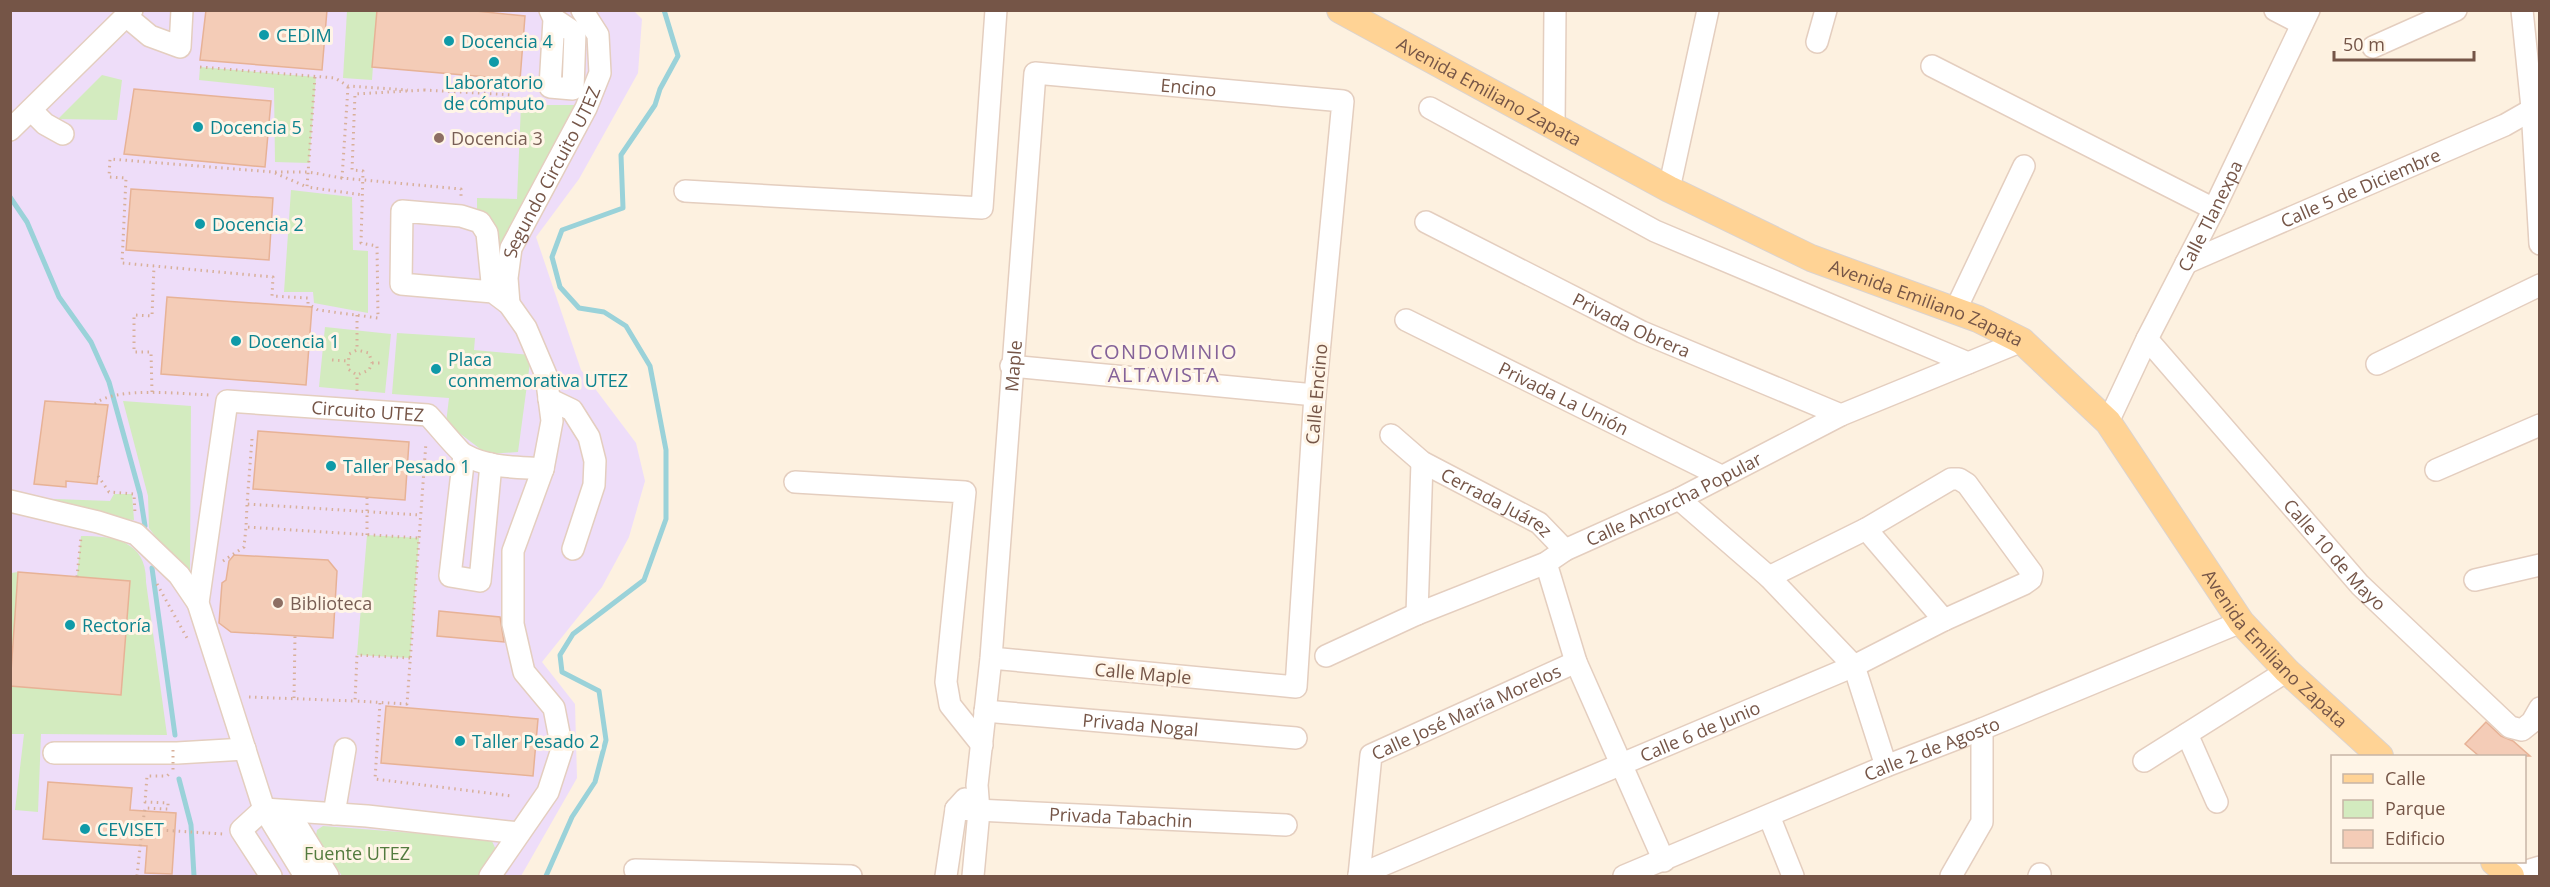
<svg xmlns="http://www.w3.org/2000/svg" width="2550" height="887" viewBox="0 0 2550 887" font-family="'Open Sans',sans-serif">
  <rect width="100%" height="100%" fill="#fdf1e0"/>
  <polygon fill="#eeddf9" points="633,10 642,19 638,73 579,179 536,237 581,370 636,443 645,481 629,537 602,587 542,662 575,704 577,778 521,876 11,876 10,11"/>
  <g fill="#d3ebbf">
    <polygon points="347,11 377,11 372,80 343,78"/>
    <polygon points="200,67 316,77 309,163 275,162 274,88 199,80"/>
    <polygon points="102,75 122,80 117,120 58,119"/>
    <polygon points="521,105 585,105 509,246 499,244 477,214 477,198 517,199"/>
    <polygon points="291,190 352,197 353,250 368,251 368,313 314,303 313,292 284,292"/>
    <polygon points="325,327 391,334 385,393 319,387"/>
    <polygon points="397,333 475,338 474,350 531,355 518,452 487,454 446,423 449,398 392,394"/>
    <polygon points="123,401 191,406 190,573 185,576 149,528 148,496"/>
    <polygon points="114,494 132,494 134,520 106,518 104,512 42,507 28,498 110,501"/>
    <polygon points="367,535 419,538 410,658 357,655"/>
    <path d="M81,536C114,536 147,541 146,582L167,735L41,734L38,812L15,810L24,734H11V686L121,694L130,581L77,577Z"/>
    <polygon points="18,572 11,669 11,573"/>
    <polygon points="323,826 491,839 497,852 480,876 342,876 316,835 317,830"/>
  </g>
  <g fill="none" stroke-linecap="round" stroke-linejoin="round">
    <g stroke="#9ad2d9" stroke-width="5">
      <polyline points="10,197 27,222 59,297 91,342 109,382 140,494 145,526"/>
      <polyline points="152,568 175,735"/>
      <polyline points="179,779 191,825 194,876"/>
      <polyline points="546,876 572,817 595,782 606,740 599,691 562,672 560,655 573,634 644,580 666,519 666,450 650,366 626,326 604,312 579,308 560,287 552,257 562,230 623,208 621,155 655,105 660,89 678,56 664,10"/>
    </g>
  </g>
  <g fill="#f4ccb7" stroke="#e7b296" stroke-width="1.5">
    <polygon points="206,10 327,10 322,70 200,60"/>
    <polygon points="377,10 466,10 525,16 520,80 372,67"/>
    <polygon points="134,89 271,101 265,167 124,154"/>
    <polygon points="131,189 273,198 269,260 126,250"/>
    <polygon points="167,297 312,307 306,385 161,374"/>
    <polygon points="45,401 108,405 97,484 66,481 66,487 34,484"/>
    <polygon points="258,431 409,442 405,500 253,489"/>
    <polygon points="234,555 328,560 337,571 333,638 231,632 219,623 222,583 226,580 229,561"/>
    <polygon points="18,572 130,581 121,695 10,686"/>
    <polygon points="439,611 500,617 504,642 437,636"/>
    <polygon points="386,706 538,719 533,776 381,763"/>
    <polygon points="2486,722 2501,736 2513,741 2530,756 2479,756 2465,744"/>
    <polygon points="48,782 132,788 130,810 176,813 172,874 145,873 147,846 43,839"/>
  </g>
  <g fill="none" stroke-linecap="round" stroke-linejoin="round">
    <defs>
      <g id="minor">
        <polyline points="550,10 554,19 550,87 573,89 575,33 554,19"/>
        <polyline points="2275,10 2302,24"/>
        <polyline points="2522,10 2532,108 2540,244"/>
        <polyline points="126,16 150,36 180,47 182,10"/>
        <polyline points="1817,42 1826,10"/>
        <polyline points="2373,47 2456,10"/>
        <polyline points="1932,66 2214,209"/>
        <polyline points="1430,108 1655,231 1968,363"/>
        <polyline points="31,110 45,124 63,134"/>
        <polyline points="1554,126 1555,10"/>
        <polyline points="10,130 132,10"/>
        <polyline points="1669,189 1708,10"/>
        <polyline points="685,191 982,208 996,10"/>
        <path id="s1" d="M1426,222L1642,332L1841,415"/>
        <path id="s2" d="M2186,263L2505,125L2540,105"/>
        <path id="s3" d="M509,304L507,278L511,248L586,108L600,73L598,35L582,10"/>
        <polyline points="1955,311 2024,166"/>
        <path id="s4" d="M1406,320L1721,476"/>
        <path id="s5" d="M2147,339L2360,585L2510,727L2522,730L2532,722L2540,708"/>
        <polyline points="2377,364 2540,285"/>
        <polyline points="1011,366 1315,395"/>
        <polyline points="549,399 572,410 589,437 595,461 594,485 573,549"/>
        <path id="s6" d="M2108,422L2147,339L2214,209L2309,10"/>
        <path id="s7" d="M1391,435L1422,462L1539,523L1565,550"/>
        <polyline points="464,455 450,576 480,581 491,464"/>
        <polyline points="2436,470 2540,425"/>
        <polyline points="795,482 965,492 946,682 950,705 982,745"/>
        <polyline points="1679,499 1769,577 1854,666 1886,766"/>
        <polyline points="10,501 98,522 136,534 179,575 198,603"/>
        <polyline points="1866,529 1944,620"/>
        <polyline points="1546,563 1576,662 1664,861"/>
        <polyline points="2475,580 2540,565"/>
        <polyline points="1417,614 1422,462"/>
        <path id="s8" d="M1326,656L1417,614L1546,563L1565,550L1679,499L1841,415L2022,341"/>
        <path id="s9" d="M985,711L1296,738"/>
        <polyline points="2187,734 2217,802"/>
        <polyline points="54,753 177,753 245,749"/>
        <polyline points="2144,761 2287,671"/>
        <path id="s10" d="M956,809L1286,825"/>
        <polyline points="288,811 328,876"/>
        <polyline points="334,814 345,749"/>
        <polyline points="1769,816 1793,876"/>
        <polyline points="635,870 851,876"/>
        <path id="s11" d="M1359,875L1854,666L1944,620L2024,584L2031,579L2032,573L1967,484L1959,479H1951L1866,529L1769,577"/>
        <polyline points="271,876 241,830 264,809 367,816 519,833"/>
        <path id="s12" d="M305,876L264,809L198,603L227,401L428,415C436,423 459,452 465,455C488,468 518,467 543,469"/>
        <polyline points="490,876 548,792 562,749 554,708 524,672 513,624 513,551 543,469 552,421 546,375 526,328 509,304 493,292 401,284 402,211 461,216 480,222 487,233 493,292"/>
        <polyline points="946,876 956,809 965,799"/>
        <path id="s13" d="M973,876L979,811L977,785L991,658L1035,73L1343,101L1315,395L1296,687L991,658"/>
        <path id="s14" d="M1359,876L1371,755L1576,662"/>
        <path id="s15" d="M1624,876L1886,766L1982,729L2241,622"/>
        <polyline points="1951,876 1982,822 1982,729"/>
        <polyline points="2039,876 2040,874"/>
        <polyline points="2510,876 2540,867"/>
      </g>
      <g id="major">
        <path id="s16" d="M1340,10L1669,189L1811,258L1978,319L2022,341L2108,422L2241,622L2287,671L2380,756"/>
        <polyline points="2494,862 2511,876"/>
      </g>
    </defs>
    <use href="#minor" stroke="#e4cebf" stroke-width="24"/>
    <use href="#major" stroke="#dbd3cf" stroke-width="28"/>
    <g stroke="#d8b09a" stroke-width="3" stroke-dasharray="1.5 4.5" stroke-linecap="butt">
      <polyline points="200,67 335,78 348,86 408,90"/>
      <polyline points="315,77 307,187 363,195"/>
      <polyline points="348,87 342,178 461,189 461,196"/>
      <polyline points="424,90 513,95"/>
      <polyline points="275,173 307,187"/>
      <polyline points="342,178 308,172 273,172 110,159 109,177 126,178 122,263 273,277 272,296 308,298 308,304 318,310 378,318 377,246 361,243 363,171 352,170 355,94 424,90"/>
      <polyline points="357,315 357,350 349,354 348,369 357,375 369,370 372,363 369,353 357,350"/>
      <polyline points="332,360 348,361"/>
      <polyline points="372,363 383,363"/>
      <polyline points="357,391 357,375"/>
      <polyline points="152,392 151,352 134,352 134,315 152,316 154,266"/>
      <path d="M95,404C115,386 183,394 210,395"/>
      <polyline points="252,439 247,504 420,515"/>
      <polyline points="98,476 109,492 134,494 135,514"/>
      <polyline points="247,505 246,527 419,538"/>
      <polyline points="367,535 367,497"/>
      <polyline points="223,561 244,547 246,527"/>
      <polyline points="77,577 81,537"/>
      <polyline points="157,584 187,638"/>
      <polyline points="410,658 357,655 355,701 407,704 426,442"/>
      <polyline points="249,697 355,701"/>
      <polyline points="294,698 295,636"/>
      <polyline points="380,703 375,779 512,796"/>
      <polyline points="142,829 145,808 168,809 168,803 145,802 147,776 167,776 170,773"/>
      <polyline points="137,876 142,829 224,834"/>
    </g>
    <use href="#minor" stroke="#fff" stroke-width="21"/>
    <use href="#major" stroke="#ffd395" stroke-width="26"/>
    <polyline stroke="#d8b09a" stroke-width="3" stroke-dasharray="1.5 4.5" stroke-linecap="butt" points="173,750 173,770"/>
  </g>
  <g fill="#0f9aa8" stroke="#fff5e7" stroke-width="2">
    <circle cx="264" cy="35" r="6"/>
    <circle cx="449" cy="41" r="6"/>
    <circle cx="494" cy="62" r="6"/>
    <circle cx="198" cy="127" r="6"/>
    <circle cx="200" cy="224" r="6"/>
    <circle cx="236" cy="341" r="6"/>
    <circle cx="436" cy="369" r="6"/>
    <circle cx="331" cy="466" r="6"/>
    <circle cx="70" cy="625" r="6"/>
    <circle cx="460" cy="741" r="6"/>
    <circle cx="85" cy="829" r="6"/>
  </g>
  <g fill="#8d6e63" stroke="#fff5e7" stroke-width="2">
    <circle cx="439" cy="138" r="6"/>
    <circle cx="278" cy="603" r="6"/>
  </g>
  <g text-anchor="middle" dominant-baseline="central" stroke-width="6" stroke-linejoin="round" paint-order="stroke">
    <g font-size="18" fill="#0d838f" stroke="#fff5e7" text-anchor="start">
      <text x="276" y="35">CEDIM</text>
      <text x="461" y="41">Docencia 4</text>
      <text x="494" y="82" text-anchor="middle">Laboratorio<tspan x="494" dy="21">de cómputo</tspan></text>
      <text x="210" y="127">Docencia 5</text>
      <text x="212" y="224">Docencia 2</text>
      <text x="248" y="341">Docencia 1</text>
      <text x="448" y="359">Placa<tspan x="448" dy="21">conmemorativa UTEZ</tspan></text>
      <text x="343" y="466">Taller Pesado 1</text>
      <text x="82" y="625">Rectoría</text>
      <text x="472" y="741">Taller Pesado 2</text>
      <text x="97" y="829">CEVISET</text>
    </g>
    <g font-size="18" fill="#755547" stroke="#fff5e7">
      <text stroke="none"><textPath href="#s13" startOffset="960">Encino</textPath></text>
      <text stroke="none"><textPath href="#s16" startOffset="170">Avenida Emiliano Zapata</textPath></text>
      <text stroke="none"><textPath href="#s3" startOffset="142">Segundo Circuito UTEZ</textPath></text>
      <text stroke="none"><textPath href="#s2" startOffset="190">Calle 5 de Diciembre</textPath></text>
      <text stroke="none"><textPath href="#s6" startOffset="230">Calle Tlanexpa</textPath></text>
      <text stroke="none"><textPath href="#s16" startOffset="656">Avenida Emiliano Zapata</textPath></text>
      <text stroke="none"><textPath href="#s1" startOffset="230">Privada Obrera</textPath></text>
      <text stroke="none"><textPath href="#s13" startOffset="512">Maple</textPath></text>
      <text transform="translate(1316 394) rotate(-85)">Calle Encino</text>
      <text stroke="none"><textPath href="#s4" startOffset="176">Privada La Unión</textPath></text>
      <text stroke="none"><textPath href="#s12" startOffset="640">Circuito UTEZ</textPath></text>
      <text stroke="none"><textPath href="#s8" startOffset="382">Calle Antorcha Popular</textPath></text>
      <text stroke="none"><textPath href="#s7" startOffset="126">Cerrada Juárez</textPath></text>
      <text stroke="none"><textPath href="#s5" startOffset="286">Calle 10 de Mayo</textPath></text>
      <text stroke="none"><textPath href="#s16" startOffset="1160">Avenida Emiliano Zapata</textPath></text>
      <text transform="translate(1143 673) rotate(5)">Calle Maple</text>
      <text stroke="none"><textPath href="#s14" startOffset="226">Calle José María Morelos</textPath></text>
      <text stroke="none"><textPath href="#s9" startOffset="156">Privada Nogal</textPath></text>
      <text stroke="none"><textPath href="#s11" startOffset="370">Calle 6 de Junio</textPath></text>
      <text stroke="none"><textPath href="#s15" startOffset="333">Calle 2 de Agosto</textPath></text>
      <text stroke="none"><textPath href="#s10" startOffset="165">Privada Tabachin</textPath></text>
    </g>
    <g font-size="18" fill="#785e54" stroke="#fff5e7" text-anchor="start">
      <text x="451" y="138">Docencia 3</text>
      <text x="290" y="603">Biblioteca</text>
    </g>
    <g font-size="18" fill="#537b3e" stroke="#fff5e7">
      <text x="357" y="853">Fuente UTEZ</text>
    </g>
    <g font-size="20" letter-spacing="1.5" fill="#846299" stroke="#fff5e7">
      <text x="1164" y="351">CONDOMINIO<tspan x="1164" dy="23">ALTAVISTA</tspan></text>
    </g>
  </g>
  <rect width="2550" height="887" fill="none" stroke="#755547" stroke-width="24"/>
  <rect x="2331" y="755" width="195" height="108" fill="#fff5e7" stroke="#c8b5a7" stroke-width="1.5"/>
  <rect x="2343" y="774" width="30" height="9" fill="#ffd395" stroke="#c8b5a7" stroke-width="1.5"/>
  <text x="2385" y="785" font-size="18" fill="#755547">Calle</text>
  <rect x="2343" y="800" width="30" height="18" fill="#d3ebbf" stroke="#c8b5a7" stroke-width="1.5"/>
  <text x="2385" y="815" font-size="18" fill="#755547">Parque</text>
  <rect x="2343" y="830" width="30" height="18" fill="#f4ccb7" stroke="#c8b5a7" stroke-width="1.5"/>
  <text x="2385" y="845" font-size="18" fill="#755547">Edificio</text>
  <path d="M2334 51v9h140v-9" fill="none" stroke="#755547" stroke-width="3"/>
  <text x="2343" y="51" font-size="18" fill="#755547" stroke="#fff5e7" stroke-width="4.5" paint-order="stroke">50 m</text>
</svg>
